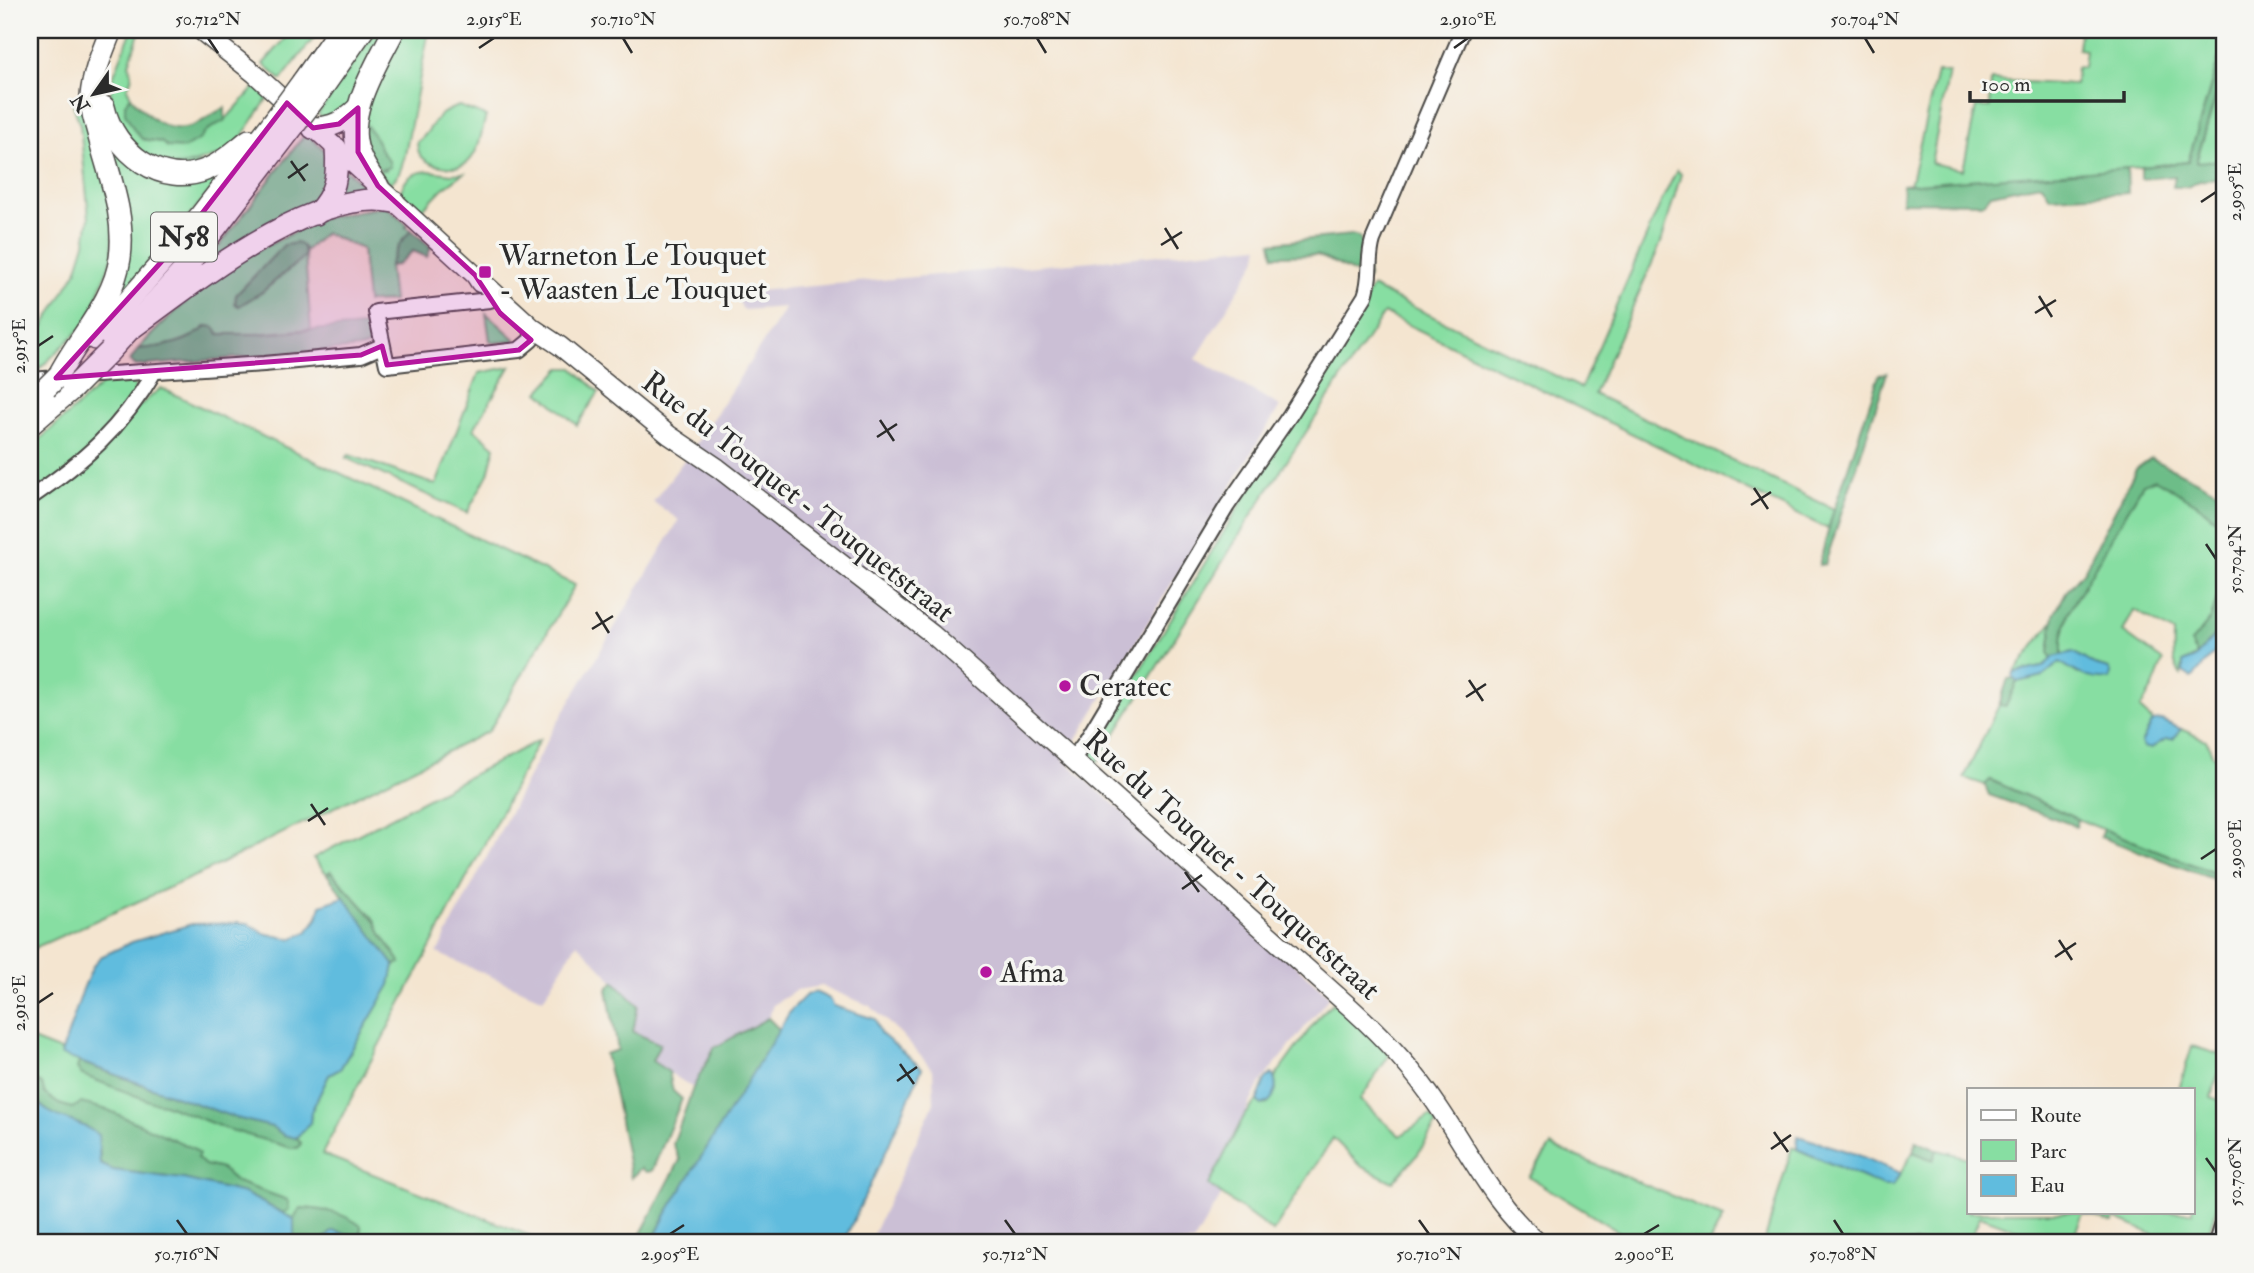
<svg xmlns="http://www.w3.org/2000/svg" width="2254" height="1273" viewBox="0 0 2254 1273" font-family="'IM FELL Double Pica',serif">
  <rect width="100%" height="100%" fill="#f6f6f2"/>
  <filter id="ink" filterUnits="userSpaceOnUse"><feTurbulence type="fractalNoise" baseFrequency=".0143" numOctaves="2"/><feDisplacementMap in="SourceGraphic" scale="14" xChannelSelector="R" yChannelSelector="G"/><feConvolveMatrix kernelMatrix="1 2 1 2 8 2 1 2 1" color-interpolation-filters="sRGB"/></filter>
  <filter id="wash" filterUnits="userSpaceOnUse"><feTurbulence type="fractalNoise" baseFrequency=".00686" numOctaves="4" result="noise"/><feDisplacementMap in="SourceGraphic" scale="28" xChannelSelector="R" yChannelSelector="G"/><feGaussianBlur stdDeviation="1.57" result="paint"/><feColorMatrix in="noise" values="0 0 0 0 0 0 0 0 0 0 0 0 0 0 0 0 0 1.4 0 .05"/><feComposite in="paint" operator="in"/></filter>
  <g filter="url(#wash)">
    <rect width="100%" height="100%" fill="#f4e5d0"/>
    <polygon fill="#cbbfd5" points="1259,246 1256,261 1196,359 1280,406 1064,760 1330,996 1260,1083 1209,1185 1222,1194 1193,1243 869,1243 934,1103 933,1070 901,1034 870,1006 822,986 797,990 773,1005 768,1018 714,1048 693,1088 652,1061 632,1032 637,1005 577,943 543,999 437,953 550,735 679,520 653,502 696,444 786,307 743,310 735,293"/>
    <g fill="#87dea2" stroke="#598466" stroke-width="2">
      <polygon points="132,30 140,30 129,64 132,77 127,88 131,97 125,104 142,139 161,142 200,139 206,131 225,120 255,87 268,98 238,142 224,154 179,167 144,157 112,115 110,97 113,77"/>
      <polygon points="293,30 320,30 281,80 263,64"/>
      <polygon points="376,30 390,30 347,112 326,122 318,114"/>
      <path d="M402,30H429L405,155C402,166 400,176 390,183L379,173L380,170H386L389,161L381,151L377,140L362,128V113Z"/>
      <polygon points="2080,30 2224,30 2224,41 2188,162 2141,167 1910,185 1937,72 1949,72 1931,163 1963,170 1976,107 1990,107 1991,80 2075,85 2076,67 2084,68 2086,50 2078,49"/>
      <polygon points="106,65 101,100 144,168 231,162 212,189 102,319 125,260 99,118 99,74"/>
      <polygon points="2224,69 2224,160 2196,163"/>
      <polygon points="71,98 86,98 113,215 112,258 88,322 34,374 30,375 34,342 76,272 85,243 89,218 80,125"/>
      <path d="M459,106L486,116C482,130 479,152 468,162C458,171 431,167 422,157C417,153 418,147 417,142C429,135 431,122 442,114C447,110 453,108 459,106Z"/>
      <polygon points="306,133 333,158 325,199 185,287 215,251"/>
      <polygon points="342,166 374,194 334,202"/>
      <polygon points="1677,170 1681,174 1661,243 1594,394 1834,509 1828,529 1384,313 1253,513 1095,766 1086,759 1372,287 1581,388 1661,202"/>
      <path d="M429,171L452,174L464,173L442,189L420,212L400,194C404,178 413,172 429,171Z"/>
      <path d="M386,206L408,225L406,227L411,230L399,245L389,266L393,301L367,302L362,249L325,233L305,251L303,247L284,245L277,253L262,292L305,256L311,329L258,334H219L207,326C189,343 162,347 138,349L159,327L191,297L242,258L322,218Z"/>
      <polygon points="486,313 515,339 514,341 493,343 490,341"/>
      <polygon points="510,367 474,429 495,447 488,474 467,513 346,458 349,455 436,485 479,373"/>
      <polygon points="561,368 573,368 599,392 577,425 539,392"/>
      <polygon points="110,377 130,378 135,385 135,395 103,436 161,388 575,585 489,731 206,871 30,950 30,448"/>
      <path d="M2155,479L2197,504L2214,518L2224,524V590L2218,596L2211,618L2191,643L2197,655L2183,663L2181,675C2171,663 2174,648 2174,633L2134,610L2123,632L2163,661L2153,687L2140,709L2153,721L2142,743L2151,748L2166,739H2173L2181,729L2206,740L2213,756L2224,757V877L2087,823L1991,780L1985,785L1964,778L1999,705H2006L2017,682L2043,676L2060,662L2078,674L2109,669L2094,665L2073,652L2062,655V639L2068,613L2143,484Z"/>
      <polygon points="2053,621 2049,653 2052,659 2042,667 2014,673"/>
      <polygon points="539,740 322,1154 548,1243 30,1243 30,1039 300,1145 301,1143 296,1138 310,1123 311,1112 329,1075 340,1069 390,985 394,965 400,963 381,934 376,921 331,871 327,874 313,858"/>
      <polygon points="1334,1002 1390,1054 1360,1100 1400,1136 1430,1116 1437,1123 1418,1154 1393,1182 1362,1167 1333,1138 1273,1232 1209,1185 1245,1114 1257,1101 1262,1105 1267,1104 1276,1090 1275,1077 1321,1014"/>
      <polygon points="2192,1046 2224,1056 2211,1097 2224,1102 2224,1184 2205,1243 2151,1243 2152,1234 2115,1218 2113,1222 2083,1213 2071,1243 2053,1243 1980,1216 1969,1243 1764,1243 1792,1147 1883,1186 1893,1186 1913,1152 1932,1159 1937,1150 1969,1158 1969,1212 2193,1212 2193,1089 2179,1089"/>
      <polygon points="1551,1146 1723,1217 1709,1243 1637,1243 1529,1177"/>
    </g>
    <g fill="#6dbd88" stroke="#4c745a" stroke-width="2">
      <polygon points="2223,45 2224,69 2196,162 2224,160 2224,178 2200,181 2187,187 2173,187 2175,176 2141,179 2141,167 2188,162"/>
      <path d="M131,97C145,114 165,134 189,127C201,124 212,113 225,108V120L206,131L200,139L184,148L168,147L161,142L142,139L134,130L125,113V104Z"/>
      <path d="M367,126L377,140L381,151L389,161L390,167L380,170C370,159 364,143 362,128Z"/>
      <path d="M2127,168L2128,193L2050,197L2042,184C2023,186 2010,191 1991,194L1984,203L1902,202L1903,185Z"/>
      <polygon points="411,230 431,247 427,257 413,251 397,265 389,266 399,245"/>
      <polygon points="1351,235 1359,237 1367,251 1368,279 1317,255 1274,256 1271,243"/>
      <polygon points="298,243 303,247 305,256 262,292 239,306 235,304 236,295 284,245"/>
      <path d="M375,325L377,343L361,348L136,366L130,361L138,349C162,347 189,343 207,326L214,327L219,334H258Z"/>
      <polygon points="1887,373 1825,564 1819,565 1834,509 1879,375"/>
      <polygon points="2151,458 2224,494 2224,524 2214,518 2197,504 2155,479 2143,484 2068,613 2062,639 2062,655 2052,659 2049,653 2054,615 2066,592 2084,571 2136,469"/>
      <polygon points="2224,590 2224,634 2217,633 2197,655 2191,643 2211,618 2218,596"/>
      <polygon points="2013,678 2017,682 2006,706 1999,705 2008,679"/>
      <polygon points="1990,780 2078,819 2076,826 1989,795 1985,785"/>
      <polygon points="2103,829 2224,877 2224,883 2100,837"/>
      <polygon points="330,871 376,921 381,934 401,963 394,965 327,874"/>
      <polygon points="614,981 638,1005 633,1032 660,1044 652,1061 669,1072 673,1091 682,1099 652,1171 646,1172 641,1168 631,1178 616,1100 605,1054 618,1050 607,989"/>
      <polygon points="768,1018 780,1030 665,1216 652,1243 636,1243 680,1160 673,1144 693,1088 714,1048"/>
      <polygon points="79,1062 236,1118 272,1127 284,1135 296,1138 301,1143 298,1148 291,1148 224,1128 164,1104 152,1102 82,1075 77,1068"/>
      <path d="M30,1078L42,1084L45,1094L59,1104L72,1108L81,1103L108,1110L193,1148L199,1154L197,1158L205,1165L222,1169L237,1182L288,1200L289,1210L283,1213L244,1193L183,1179L113,1170L100,1164C101,1116 78,1130 48,1111C41,1107 37,1100 30,1097Z"/>
      <polygon points="1916,1141 1937,1150 1933,1160 1913,1152"/>
      <path d="M300,1208C322,1209 343,1212 361,1226V1238L333,1231L320,1242L294,1237V1219Z"/>
    </g>
    <g fill="#60bcde" stroke="#467484" stroke-width="2">
      <path d="M2217,633L2224,637V642C2213,653 2203,667 2192,678L2183,672V663L2195,658Z"/>
      <path d="M2073,652L2094,665L2109,669L2111,673L2110,679C2090,681 2076,673 2060,662L2043,676L2017,682L2013,678L2014,673L2042,667L2054,657Z"/>
      <polygon points="2161,720 2181,729 2173,739 2166,739 2151,748 2145,748 2141,743 2153,721"/>
      <polygon points="344,897 394,965 390,985 340,1069 329,1075 311,1112 310,1123 296,1138 284,1135 272,1127 236,1118 61,1055 83,989 93,966 100,957 132,942 192,924 247,923 263,933 291,939 307,932 317,919 321,905"/>
      <polygon points="815,992 830,999 834,1006 875,1019 880,1033 922,1068 886,1151 843,1243 652,1243 665,1216 791,1010 806,995"/>
      <path d="M1272,1074C1279,1085 1276,1101 1262,1105L1257,1101L1265,1080Z"/>
      <path d="M30,1097C37,1100 41,1107 48,1111C64,1121 83,1122 98,1135L100,1164L113,1170L183,1179L244,1193L294,1219V1243H30Z"/>
      <polygon points="1798,1136 1856,1154 1900,1173 1893,1186 1883,1186 1797,1149"/>
      <polygon points="333,1231 376,1241 378,1243 320,1243"/>
    </g>
  </g>
  <g filter="url(#ink)">
    <g fill="none" stroke-linecap="round" stroke-linejoin="round">
      <defs>
        <g id="minor">
          <polyline points="490,300 376,312 387,365 519,350 531,340 533,328"/>
          <polyline points="82,376 264,364 361,355 382,346"/>
          <polyline points="30,380 58,378"/>
          <path d="M30,498C83,462 121,429 154,372"/>
          <path d="M1072,760L1086,741L1227,506L1290,415L1365,296C1372,277 1367,259 1373,240L1463,30"/>
          <polyline points="2216,1243 2224,1217"/>
        </g>
        <g id="major">
          <polyline points="200,30 255,74 475,275 480,283"/>
          <path d="M475,275L533,328L560,346L669,435L718,468L932,634L1351,1008C1383,1037 1413,1069 1437,1105C1470,1153 1494,1205 1539,1243"/>
        </g>
        <g id="highway">
          <polyline points="303,81 339,30"/>
          <polyline points="319,93 363,30"/>
          <path d="M104,107C114,152 162,189 208,169C224,162 236,150 249,140"/>
          <path d="M313,128C333,128 344,121 358,108"/>
          <path d="M378,186C371,176 363,165 359,153C344,114 377,64 394,30"/>
          <path d="M316,214C336,194 338,175 336,148"/>
          <path d="M132,328C194,283 315,185 394,202"/>
          <polyline points="95,339 183,238 273,122"/>
          <polyline points="110,351 182,272 289,132"/>
          <path d="M59,375C79,336 114,302 120,258C126,214 108,174 98,133C95,121 90,108 91,96C93,73 103,51 111,30"/>
          <polyline points="30,401 46,388"/>
          <polyline points="30,425 72,389"/>
        </g>
      </defs>
      <use href="#minor" stroke="#494744" stroke-width="18"/>
      <use href="#major" stroke="#494744" stroke-width="21"/>
      <use href="#highway" stroke="#494744" stroke-width="24"/>
      <use href="#minor" stroke="#fff" stroke-width="14"/>
      <use href="#major" stroke="#fff" stroke-width="18"/>
      <use href="#highway" stroke="#fff" stroke-width="21"/>
      <defs>
        <g id="highway-bridge">
          <polyline points="273,122 303,81"/>
          <polyline points="289,132 319,93"/>
          <polyline points="46,388 59,375"/>
          <polyline points="72,389 110,351"/>
        </g>
      </defs>
      <use href="#highway-bridge" stroke="#494744" stroke-width="24" stroke-linecap="butt"/>
      <use href="#highway-bridge" stroke="#fff" stroke-width="21"/>
    </g>
  </g>
  <path fill="#b5179e" fill-opacity="0.2" stroke="#b5179e" stroke-width="5" stroke-linejoin="round" d="M287,103L313,128L339,124L358,108V152L378,186L475,275L500,313L531,340L519,350L387,365L382,346L361,355L56,378L183,238Z"/>
  <path fill="none" stroke="#2b2b2b" stroke-width="2.5" d="M208,38L218,53M623,38L632,53M1037,38L1046,53M1865,38L1874,53M479,48L494,38M1454,48L1468,38M291,161L305,181M288,178L308,164M2201,202L2216,192M1165,228L1178,249M1161,245L1182,232M2039,296L2052,317M2035,313L2056,300M38,346L53,336M880,420L894,441M877,437L897,424M1754,488L1768,509M1751,505L1771,492M2206,544L2216,559M596,612L609,633M592,629L613,616M1469,680L1483,701M1466,697L1486,684M311,804L325,825M308,821L328,808M2201,859L2216,849M1185,872L1199,892M1182,889L1202,875M2059,940L2072,960M2055,957L2076,943M38,1003L53,993M900,1064L914,1084M897,1081L917,1067M1774,1132L1788,1152M1771,1149L1791,1135M2206,1158L2216,1172M177,1220L187,1234M1005,1220L1015,1234M1419,1220L1429,1234M1834,1220L1843,1234M670,1234L684,1225M1644,1234L1659,1225"/>
  <g fill="#b5179e" stroke="#f6f6f2" stroke-width="2.5">
    <rect x="478" y="265" width="14" height="14" rx="3.5"/>
    <circle cx="1065" cy="686" r="7"/>
    <circle cx="986" cy="972" r="7"/>
  </g>
  <g text-anchor="middle" dominant-baseline="central" stroke-width="7" stroke-linejoin="round" paint-order="stroke">
    <rect fill="#f6f6f2" stroke="#686867" stroke-width="2" x="151" y="212.5" width="66" height="49" rx="5"/>
    <g font-size="28" font-weight="bold" fill="#2b2b2b">
      <text x="184" y="237">N58</text>
    </g>
    <g font-size="30" fill="#2b2b2b" stroke="#f6f6f2" text-anchor="start">
      <text x="499" y="255">Warneton Le Touquet<tspan x="499" dy="34">- Waasten Le Touquet</tspan></text>
      <text x="1079" y="686">Ceratec</text>
      <text x="1000" y="972">Afma</text>
    </g>
    <g font-size="30" fill="#2b2b2b" stroke="#f6f6f2">
      <text transform="translate(798 497) rotate(38)">Rue du Touquet - Touquetstraat</text>
      <text transform="translate(1232 865) rotate(42)">Rue du Touquet - Touquetstraat</text>
    </g>
  </g>
  <rect width="2254" height="1273" fill="none" stroke="#f6f6f2" stroke-width="77"/>
  <rect x="1967" y="1088" width="228" height="126" fill="#f6f6f2" stroke="#a5a5a2" stroke-width="2"/>
  <rect x="1981" y="1110" width="35" height="10" fill="#ffffff" stroke="#a5a5a2" stroke-width="2"/>
  <text x="2030" y="1122" font-size="21" fill="#2b2b2b">Route</text>
  <rect x="1981" y="1140" width="35" height="21" fill="#87dea2" stroke="#a5a5a2" stroke-width="2"/>
  <text x="2030" y="1158" font-size="21" fill="#2b2b2b">Parc</text>
  <rect x="1981" y="1175" width="35" height="21" fill="#60bcde" stroke="#a5a5a2" stroke-width="2"/>
  <text x="2030" y="1192" font-size="21" fill="#2b2b2b">Eau</text>
  <g transform="translate(94 94) rotate(236)" stroke="#f6f6f2" stroke-width="5" paint-order="stroke">
  <path d="M0-5L12 26L0 18L-12 26Z" fill="#2b2b2b"/>
  <text y="-10" font-size="19" font-weight="bold" text-anchor="middle" fill="#2b2b2b">N</text>
  </g>
  <path d="M1970 91v10h154v-10" fill="none" stroke="#2b2b2b" stroke-width="3.5"/>
  <text x="1981" y="91" font-size="21" fill="#2b2b2b" stroke="#f6f6f2" stroke-width="5" paint-order="stroke">100 m</text>
  <rect x="38" y="38" width="2178" height="1196" fill="none" stroke="#2b2b2b" stroke-width="2.5"/>
  <g font-size="18" text-anchor="middle" fill="#2b2b2b">
    <text x="208" y="25">50.712°N</text>
    <text x="494" y="25">2.915°E</text>
    <text x="623" y="25">50.710°N</text>
    <text x="1037" y="25">50.708°N</text>
    <text x="1468" y="25">2.910°E</text>
    <text x="1865" y="25">50.704°N</text>
    <text transform="translate(2235 192) rotate(-90)" y="6">2.905°E</text>
    <text transform="translate(19 346) rotate(-90)" y="6">2.915°E</text>
    <text transform="translate(2235 559) rotate(-90)" y="6">50.704°N</text>
    <text transform="translate(2235 849) rotate(-90)" y="6">2.900°E</text>
    <text transform="translate(19 1003) rotate(-90)" y="6">2.910°E</text>
    <text transform="translate(2235 1172) rotate(-90)" y="6">50.706°N</text>
    <text x="187" y="1260">50.716°N</text>
    <text x="670" y="1260">2.905°E</text>
    <text x="1015" y="1260">50.712°N</text>
    <text x="1429" y="1260">50.710°N</text>
    <text x="1644" y="1260">2.900°E</text>
    <text x="1843" y="1260">50.708°N</text>
  </g>
</svg>
